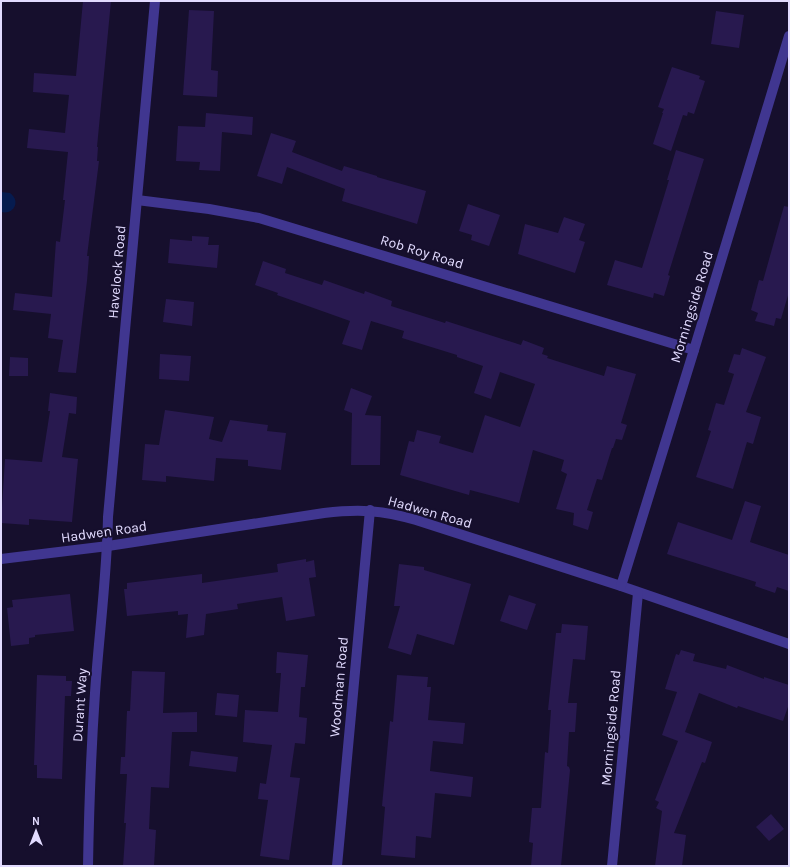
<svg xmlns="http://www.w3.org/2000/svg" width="790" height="867" viewBox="0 0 790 867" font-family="Karla,sans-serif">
  <rect width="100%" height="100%" fill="#160f2d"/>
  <path fill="#061b4f" d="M1,192L10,193C21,201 14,215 1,212Z"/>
  <g fill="#28194f">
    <polygon points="83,1 111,1 97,147 98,147 97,161 99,161 87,256 89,256 87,281 76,373 58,372 63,340 48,338 51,314 13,310 15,293 52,297 56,241 60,242 65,200 63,200 68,152 27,148 29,129 65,133 69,95 33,92 34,73 76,76"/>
    <polygon points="189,10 214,11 211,70 218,71 217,97 183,95"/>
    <polygon points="716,11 744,15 739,48 711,44"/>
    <polygon points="672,67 700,76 699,79 705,81 694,114 688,112 687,116 683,115 671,151 653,144 663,113 662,113 664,109 658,107"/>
    <polygon points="206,113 253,117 252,135 222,132 220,171 199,170 200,162 176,161 178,126 205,127"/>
    <polygon points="271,133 296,141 292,152 342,171 344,166 377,176 377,177 426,191 417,224 342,201 345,189 287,167 282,184 257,176"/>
    <polygon points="676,150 704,159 668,275 670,276 664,296 654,293 653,298 607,285 615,260 642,268 669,180 667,180"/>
    <polygon points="468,204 500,215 489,246 471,240 472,235 459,231"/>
    <polygon points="784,206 789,207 789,292 781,319 776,318 774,326 755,321 758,313 751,310 759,280 763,281"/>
    <polygon points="564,217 585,224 579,240 585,242 575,273 518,254 525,224 558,233"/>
    <polygon points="192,236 209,237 208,245 219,245 217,268 168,263 170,239 192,241"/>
    <polygon points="263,261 286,269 285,273 322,285 324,280 364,294 365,291 392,301 391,306 445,323 446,321 521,345 523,340 544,348 542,354 548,356 547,358 604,376 607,366 636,374 621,423 627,425 622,440 616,439 613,448 612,448 602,480 597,479 587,510 593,512 588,530 573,525 574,513 556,509 567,474 561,471 564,460 533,450 519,503 470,490 469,495 400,475 409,441 414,442 417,430 441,436 439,443 473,453 485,415 520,427 535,384 500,372 491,399 474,393 483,366 457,357 457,355 402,338 404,331 371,321 362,350 342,344 350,321 277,295 278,293 255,285"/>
    <polygon points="166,299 194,302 192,326 163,322"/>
    <polygon points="742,348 766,357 746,412 761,417 753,444 747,442 733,489 696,477 711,431 708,430 716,403 724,405 734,374 728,372 734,354 740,355"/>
    <polygon points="160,354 191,356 189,381 159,379"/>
    <polygon points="10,357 28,358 28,376 9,376"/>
    <polygon points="351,388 372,396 365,415 381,416 380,465 351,465 352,413 344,410"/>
    <polygon points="50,393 77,397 76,414 69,413 62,457 78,459 72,522 29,519 29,525 1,523 5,459 42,462 50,411 48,411"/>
    <polygon points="165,410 214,417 209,439 222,442 230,420 268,425 267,431 286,433 281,470 248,466 248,460 216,458 214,481 166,476 166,482 142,480 145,444 159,445"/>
    <polygon points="745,501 761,506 750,542 789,555 789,591 777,587 775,593 755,586 756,582 667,554 678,522 732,540"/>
    <polygon points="306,559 306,562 314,560 316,577 309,578 315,616 286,621 282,597 237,604 238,609 206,614 204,635 186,638 188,614 178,615 178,611 127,616 124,589 127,589 127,583 202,574 202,583 278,572 277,564"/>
    <polygon points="399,564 424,567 424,570 471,584 454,645 417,634 411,655 388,648 400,606 394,606"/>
    <polygon points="70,594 74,631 35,635 35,637 29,638 29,644 11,646 7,608 13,607 12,600"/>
    <polygon points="509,595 536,604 527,630 500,621"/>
    <polygon points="562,624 588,626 585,660 573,659 568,703 577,703 575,732 569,732 567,766 569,767 570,770 561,866 531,866 533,843 529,842 532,808 541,808 545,752 548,753 551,710 548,710 556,633 561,633"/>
    <polygon points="681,650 695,654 693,661 726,669 727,665 764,679 764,677 789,685 789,704 783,721 738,706 737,708 699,693 685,732 712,742 705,763 702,762 674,833 686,835 682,866 655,866 662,811 656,808 659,802 655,800 678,741 662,735 677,692 665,689 676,654 679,655"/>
    <polygon points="277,652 308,655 305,687 301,687 299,717 307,718 305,744 295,743 290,777 300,778 289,860 260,856 268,800 258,799 260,783 266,784 272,745 243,742 245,710 278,712 281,673 276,673"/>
    <polygon points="132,671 165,672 163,713 197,712 197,732 172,732 169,788 151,787 149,829 156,830 154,866 123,866 126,823 124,823 127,774 120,774 121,757 125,757 127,711 130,711"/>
    <polygon points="37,675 66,676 66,681 72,681 71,696 65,696 62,779 37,778 37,765 34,765"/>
    <polygon points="397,675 428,677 427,687 431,687 428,720 465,723 463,744 433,741 430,771 473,777 471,797 435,793 431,838 416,836 415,858 381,855 385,807 382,806 390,721 393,722"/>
    <polygon points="217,693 239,695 237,717 215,715"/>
    <polygon points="191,751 238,757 236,772 189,766"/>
    <polygon points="771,814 784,829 769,841 756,827"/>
  </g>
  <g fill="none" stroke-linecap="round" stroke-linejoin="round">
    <g stroke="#403690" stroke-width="10">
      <polyline points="137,200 209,209 259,218 694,350"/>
      <path d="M1,559L108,546L324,513C359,509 381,510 416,520L621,586L789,644"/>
      <polyline points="621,586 694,350 789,36"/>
      <path d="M88,866C89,808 91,751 95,693C99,634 107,576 108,517L155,1"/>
      <polyline points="337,866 370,510"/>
      <polyline points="612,866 638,593"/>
    </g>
  </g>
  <g text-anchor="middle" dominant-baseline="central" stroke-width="4" stroke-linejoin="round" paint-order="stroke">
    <g font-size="14" fill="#e2dbff" stroke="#160f2d">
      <text transform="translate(422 252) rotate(17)">Rob Roy Road</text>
      <text transform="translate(117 272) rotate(-85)">Havelock Road</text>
      <text transform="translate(692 307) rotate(-73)">Morningside Road</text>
      <text transform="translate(430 512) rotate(16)">Hadwen Road</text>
      <text transform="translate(104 532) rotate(-8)">Hadwen Road</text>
      <text transform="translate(339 687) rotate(-85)">Woodman Road</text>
      <text transform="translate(80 705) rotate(-86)">Durant Way</text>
      <text transform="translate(611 728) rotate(-85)">Morningside Road</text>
    </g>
  </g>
  <rect width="790" height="867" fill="none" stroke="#e2dbff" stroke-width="4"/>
  <g transform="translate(36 831)" stroke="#160f2d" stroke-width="3" paint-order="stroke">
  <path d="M0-3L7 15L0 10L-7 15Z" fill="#e2dbff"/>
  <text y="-6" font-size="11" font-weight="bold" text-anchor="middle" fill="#e2dbff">N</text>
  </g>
</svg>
